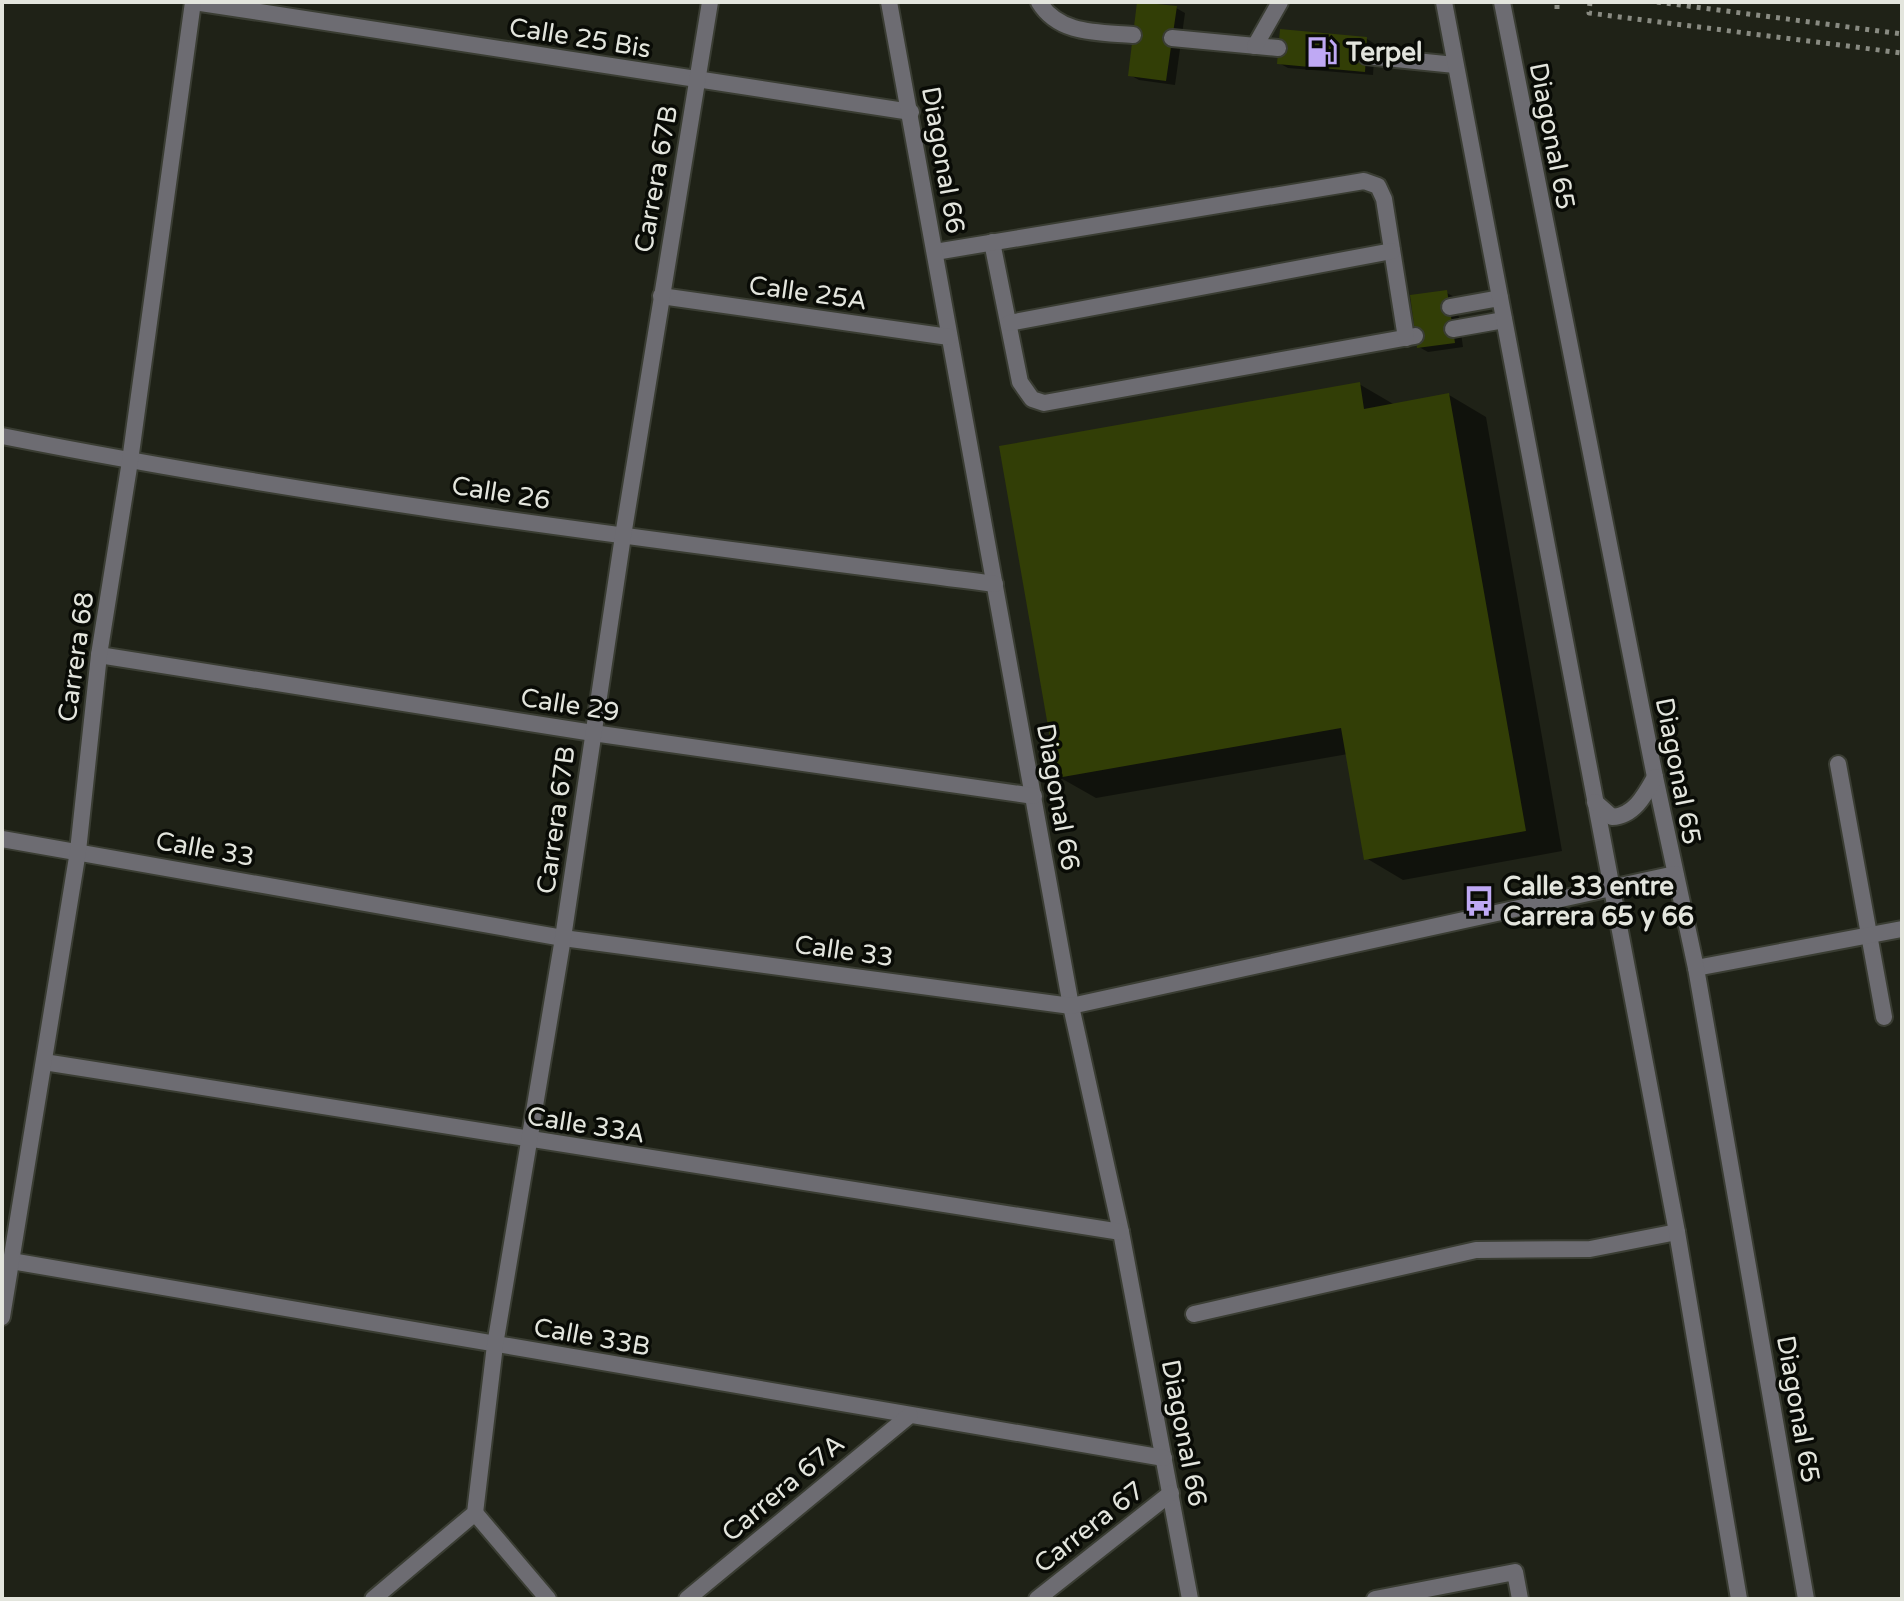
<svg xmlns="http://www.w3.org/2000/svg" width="1904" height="1601" viewBox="0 0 1904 1601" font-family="'Varela Round',sans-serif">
  <rect width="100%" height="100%" fill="#1f2217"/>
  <g fill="#0007">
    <polygon points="1176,8 1185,13 1175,85 1139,80 1130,75"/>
    <polygon points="1367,39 1375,44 1373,75 1288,68 1279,63"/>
    <polygon points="1447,293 1456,298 1463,347 1428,352 1419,347"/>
    <polygon points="1359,384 1395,405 1449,395 1486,417 1562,851 1403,880 1366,858 1348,754 1096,798 1059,777"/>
  </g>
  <g fill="#323e06">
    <polygon points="1137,2 1177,6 1166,81 1128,76"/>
    <polygon points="1280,29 1367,37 1365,72 1277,64"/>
    <polygon points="1447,290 1455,343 1417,348 1410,295"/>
    <polygon points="1360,382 1364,409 1449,393 1526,831 1364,860 1341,728 1057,778 999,446"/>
  </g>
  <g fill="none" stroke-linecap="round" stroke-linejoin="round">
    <defs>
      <g id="service">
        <path d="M1039,2C1059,35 1099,32 1133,35"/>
        <polyline points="1172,38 1278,48"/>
        <polyline points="1255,46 1280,2"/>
        <polyline points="1366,56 1455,65"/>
        <polyline points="992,242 1020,382 1032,399 1044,403 1415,336"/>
        <polyline points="935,252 1364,181 1378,186 1384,199 1406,338"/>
        <polyline points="1450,307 1500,298"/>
        <polyline points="1009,323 1392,251"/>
        <polyline points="1453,329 1504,320"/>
        <polyline points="1838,764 1884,1017"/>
        <polyline points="1696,968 1902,929"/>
        <polyline points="1194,1314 1476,1250 1590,1249 1677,1232"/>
        <polyline points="1375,1599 1515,1572 1520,1599"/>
      </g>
      <g id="minor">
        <polyline points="194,2 911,112"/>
        <polyline points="889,2 1071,1006 1121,1232 1190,1599"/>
        <polyline points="1444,2 1677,1232 1739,1599"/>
        <polyline points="1502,2 1655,777 1696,968 1806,1599"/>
        <polyline points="661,296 949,337"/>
        <path d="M2,436C330,501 663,541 995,584"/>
        <polyline points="99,655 593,733 1034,796"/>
        <path d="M1595,802L1612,817C1634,816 1645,795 1655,777"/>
        <polyline points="2,839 563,938 1071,1006 1675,874"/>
        <polyline points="44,1062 1121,1232"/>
        <polyline points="11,1261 1164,1458"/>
        <polyline points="2,1317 78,851 99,655 130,461 193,2"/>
        <polyline points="475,1513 548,1599"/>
        <polyline points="373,1599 475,1513 495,1345 563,938 623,536 710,2"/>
        <polyline points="687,1599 910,1415"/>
        <polyline points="1037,1599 1171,1493"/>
      </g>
    </defs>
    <use href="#service" stroke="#3a3d33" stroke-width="20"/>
    <use href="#minor" stroke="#3a3d33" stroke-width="20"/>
    <g stroke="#898b82" stroke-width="5" stroke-dasharray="4 6" stroke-linecap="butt">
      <polyline points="1590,2 1589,13 1902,53"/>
      <polyline points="1657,2 1902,34"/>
      <polyline points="1557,9 1557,2"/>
    </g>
    <use href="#service" stroke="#6d6c72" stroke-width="16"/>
    <use href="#minor" stroke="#6d6c72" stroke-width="16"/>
  </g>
  <defs>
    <symbol id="fuel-bare" viewBox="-9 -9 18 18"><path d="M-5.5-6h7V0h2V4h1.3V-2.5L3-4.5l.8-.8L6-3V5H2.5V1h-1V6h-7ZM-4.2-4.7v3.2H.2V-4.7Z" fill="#bfa9f4" stroke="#090b06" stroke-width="2.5" paint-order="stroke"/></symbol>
    <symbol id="bus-bare" viewBox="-9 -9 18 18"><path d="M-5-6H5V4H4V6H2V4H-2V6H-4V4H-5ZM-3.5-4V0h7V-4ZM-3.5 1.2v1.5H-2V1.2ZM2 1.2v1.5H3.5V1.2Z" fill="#bfa9f4" stroke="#090b06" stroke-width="2.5" paint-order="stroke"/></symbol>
  </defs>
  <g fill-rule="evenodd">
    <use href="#fuel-bare" x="1300" y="30" width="44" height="44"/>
    <use href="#bus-bare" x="1457" y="879" width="44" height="44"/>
  </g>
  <g text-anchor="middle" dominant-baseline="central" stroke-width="7" stroke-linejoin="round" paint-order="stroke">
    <g font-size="26" fill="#e3e5dd" stroke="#090b06">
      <text transform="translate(580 38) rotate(9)">Calle 25 Bis</text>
      <text transform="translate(1552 136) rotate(79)">Diagonal 65</text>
      <text transform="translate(943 160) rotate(80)">Diagonal 66</text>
      <text transform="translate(656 179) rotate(-80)">Carrera 67B</text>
      <text transform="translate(808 293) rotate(8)">Calle 25A</text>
      <text transform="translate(501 493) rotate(9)">Calle 26</text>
      <text transform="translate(76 657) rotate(-82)">Carrera 68</text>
      <text transform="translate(570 705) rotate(9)">Calle 29</text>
      <text transform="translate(1678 771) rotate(79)">Diagonal 65</text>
      <text transform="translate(1058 797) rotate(80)">Diagonal 66</text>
      <text transform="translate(556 820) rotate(-82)">Carrera 67B</text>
      <text transform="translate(205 849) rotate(10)">Calle 33</text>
      <text transform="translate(844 951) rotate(8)">Calle 33</text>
      <text transform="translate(586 1125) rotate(9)">Calle 33A</text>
      <text transform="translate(592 1337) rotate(10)">Calle 33B</text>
      <text transform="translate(1798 1409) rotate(80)">Diagonal 65</text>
      <text transform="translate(1184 1433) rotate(79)">Diagonal 66</text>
      <text transform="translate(783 1488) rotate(-40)">Carrera 67A</text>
      <text transform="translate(1089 1527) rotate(-38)">Carrera 67</text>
    </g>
    <g font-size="26" font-weight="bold" fill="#e3e5dd" stroke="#090b06" text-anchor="start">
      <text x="1346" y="52">Terpel</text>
      <text x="1503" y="886">Calle 33 entre<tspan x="1503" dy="30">Carrera 65 y 66</tspan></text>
    </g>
  </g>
  <rect width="1904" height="1601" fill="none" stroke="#e3e5dd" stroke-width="8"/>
</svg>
